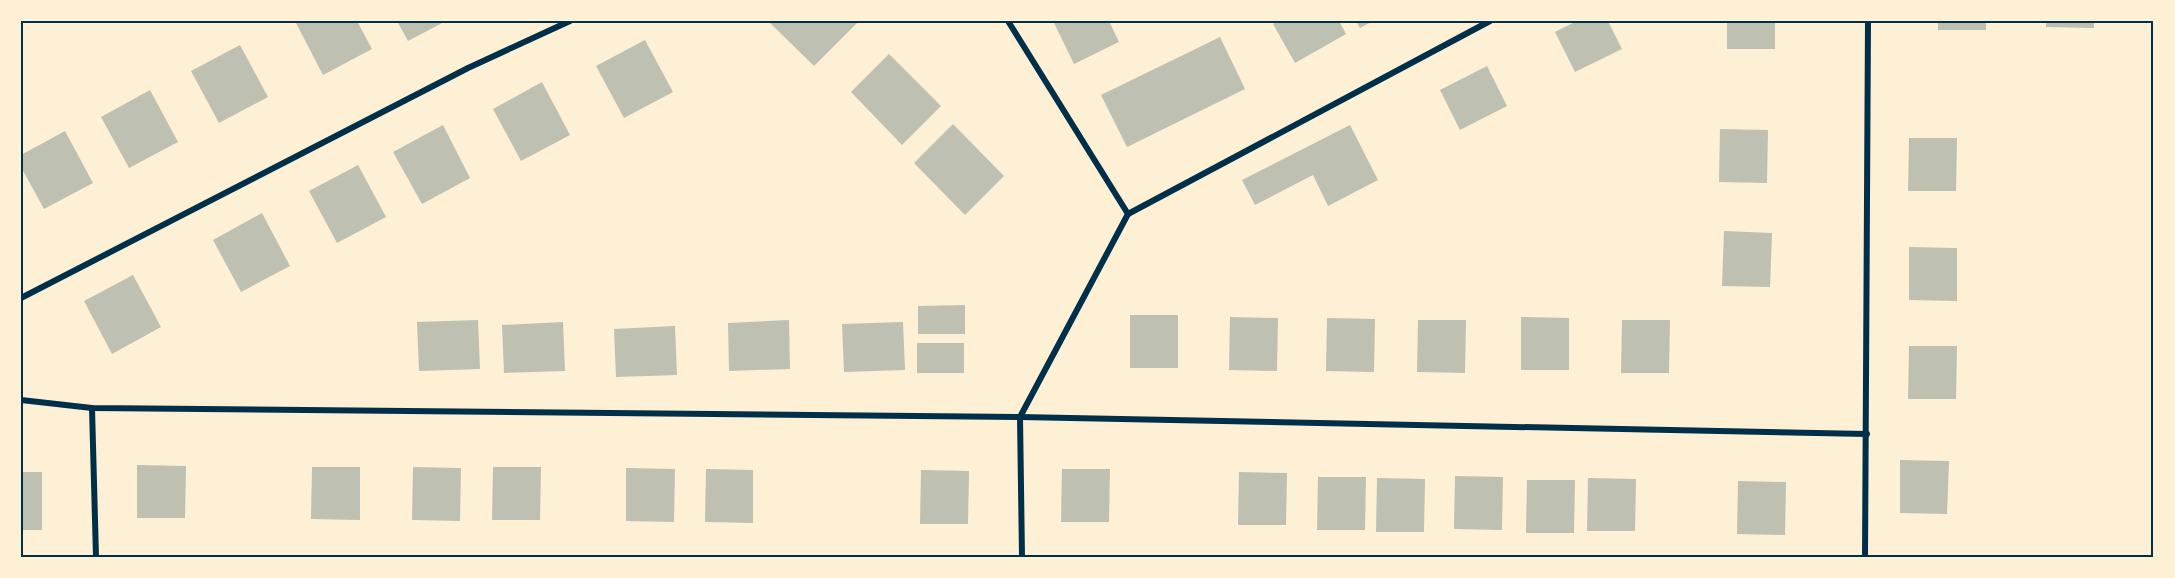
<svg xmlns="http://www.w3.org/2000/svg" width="2175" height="578" viewBox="0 0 2175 578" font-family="'Playfair Display',serif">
  <rect width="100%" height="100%" fill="#fdf0d5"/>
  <g fill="#bec0b2">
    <polygon points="300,21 357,21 372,49 323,75 296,23"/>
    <polygon points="397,21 446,21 408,41"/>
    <polygon points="768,21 859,21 814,66"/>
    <polygon points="1053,21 1109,21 1119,42 1074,64"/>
    <polygon points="1278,21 1339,21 1346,34 1295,63 1273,24"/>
    <polygon points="1356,21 1373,21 1360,28"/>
    <polygon points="1577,21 1608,21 1622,49 1575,72 1555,32"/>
    <rect x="1727" y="21" width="48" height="28"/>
    <rect x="1938" y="21" width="48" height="9"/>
    <polygon points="2046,21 2094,21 2094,28 2046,27"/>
    <polygon points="1220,37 1245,89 1127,147 1101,95"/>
    <polygon points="645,40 673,92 624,118 596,66"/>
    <polygon points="240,45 268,97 219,123 191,71"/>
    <polygon points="889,54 941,106 902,145 851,92"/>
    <polygon points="1487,66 1507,106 1460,130 1440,90"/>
    <polygon points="542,82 570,135 521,161 493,109"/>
    <polygon points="150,90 178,142 129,168 101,117"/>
    <polygon points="953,124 1004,176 965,215 914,163"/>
    <polygon points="443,125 470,178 422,204 393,152"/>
    <polygon points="1350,125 1378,180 1328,206 1313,175 1255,205 1242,180"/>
    <polygon points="1720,129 1768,130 1767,183 1719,182"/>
    <polygon points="65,131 93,183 44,209 21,167 21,155"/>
    <polygon points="1909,138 1957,138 1956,191 1908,191"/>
    <polygon points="358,165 386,217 337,243 309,191"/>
    <polygon points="262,213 290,266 241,292 213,240"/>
    <polygon points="1724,231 1772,233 1770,287 1722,286"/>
    <polygon points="1909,247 1957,248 1957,301 1909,300"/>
    <polygon points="133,275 161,327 112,354 84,301"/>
    <polygon points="965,305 965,334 918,334 918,306"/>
    <rect x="1130" y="315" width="48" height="53"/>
    <polygon points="1230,317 1278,318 1277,371 1229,370"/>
    <polygon points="1521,317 1569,318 1569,370 1521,370"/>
    <polygon points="1327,318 1375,319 1374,372 1326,371"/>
    <polygon points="478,320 480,369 419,371 417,322"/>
    <polygon points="789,320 790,369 729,371 728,323"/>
    <polygon points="1418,320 1466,320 1465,373 1417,372"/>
    <polygon points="1622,320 1670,320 1669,373 1621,373"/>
    <polygon points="563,322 565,371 504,373 502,325"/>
    <polygon points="903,322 905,370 844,372 842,324"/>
    <polygon points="675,326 677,375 616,377 614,329"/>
    <rect x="917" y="343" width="47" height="30"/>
    <polygon points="1909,346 1957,346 1956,399 1908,399"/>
    <polygon points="1900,460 1949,461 1947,514 1900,513"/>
    <polygon points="137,465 186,466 185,518 137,518"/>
    <polygon points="312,467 360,467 360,520 311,519"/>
    <polygon points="413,467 461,468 460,521 412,520"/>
    <polygon points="493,467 541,467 540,520 492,520"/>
    <polygon points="626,468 675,469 674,522 626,521"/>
    <polygon points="706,469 753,470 753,523 705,522"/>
    <polygon points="1062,469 1110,469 1109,522 1061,522"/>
    <polygon points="921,470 969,471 968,524 920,524"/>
    <rect x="21" y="472" width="21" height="58"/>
    <polygon points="1239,472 1287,473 1286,525 1238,525"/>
    <polygon points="1455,476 1503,477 1502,530 1454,529"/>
    <polygon points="1318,477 1366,477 1365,530 1317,530"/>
    <polygon points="1377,478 1425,479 1424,532 1376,532"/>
    <polygon points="1588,478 1636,479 1635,531 1587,531"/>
    <polygon points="1527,480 1575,480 1574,533 1526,533"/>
    <polygon points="1738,481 1786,482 1785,535 1737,534"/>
  </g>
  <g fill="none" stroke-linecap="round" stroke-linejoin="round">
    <g stroke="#003049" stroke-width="6">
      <polyline points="1008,21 1128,214"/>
      <polyline points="1128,214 1490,21"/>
      <polyline points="21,298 468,68 570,21"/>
      <polyline points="21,400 92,408 1020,417 1867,434"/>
      <polyline points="92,408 96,557"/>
      <polyline points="1022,557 1020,417 1128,214"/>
      <polyline points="1865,557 1868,21"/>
    </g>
  </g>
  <rect width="2175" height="578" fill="none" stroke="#fdf0d5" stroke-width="45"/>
  <rect x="22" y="22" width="2130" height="534" fill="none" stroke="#003049" stroke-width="2"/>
</svg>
